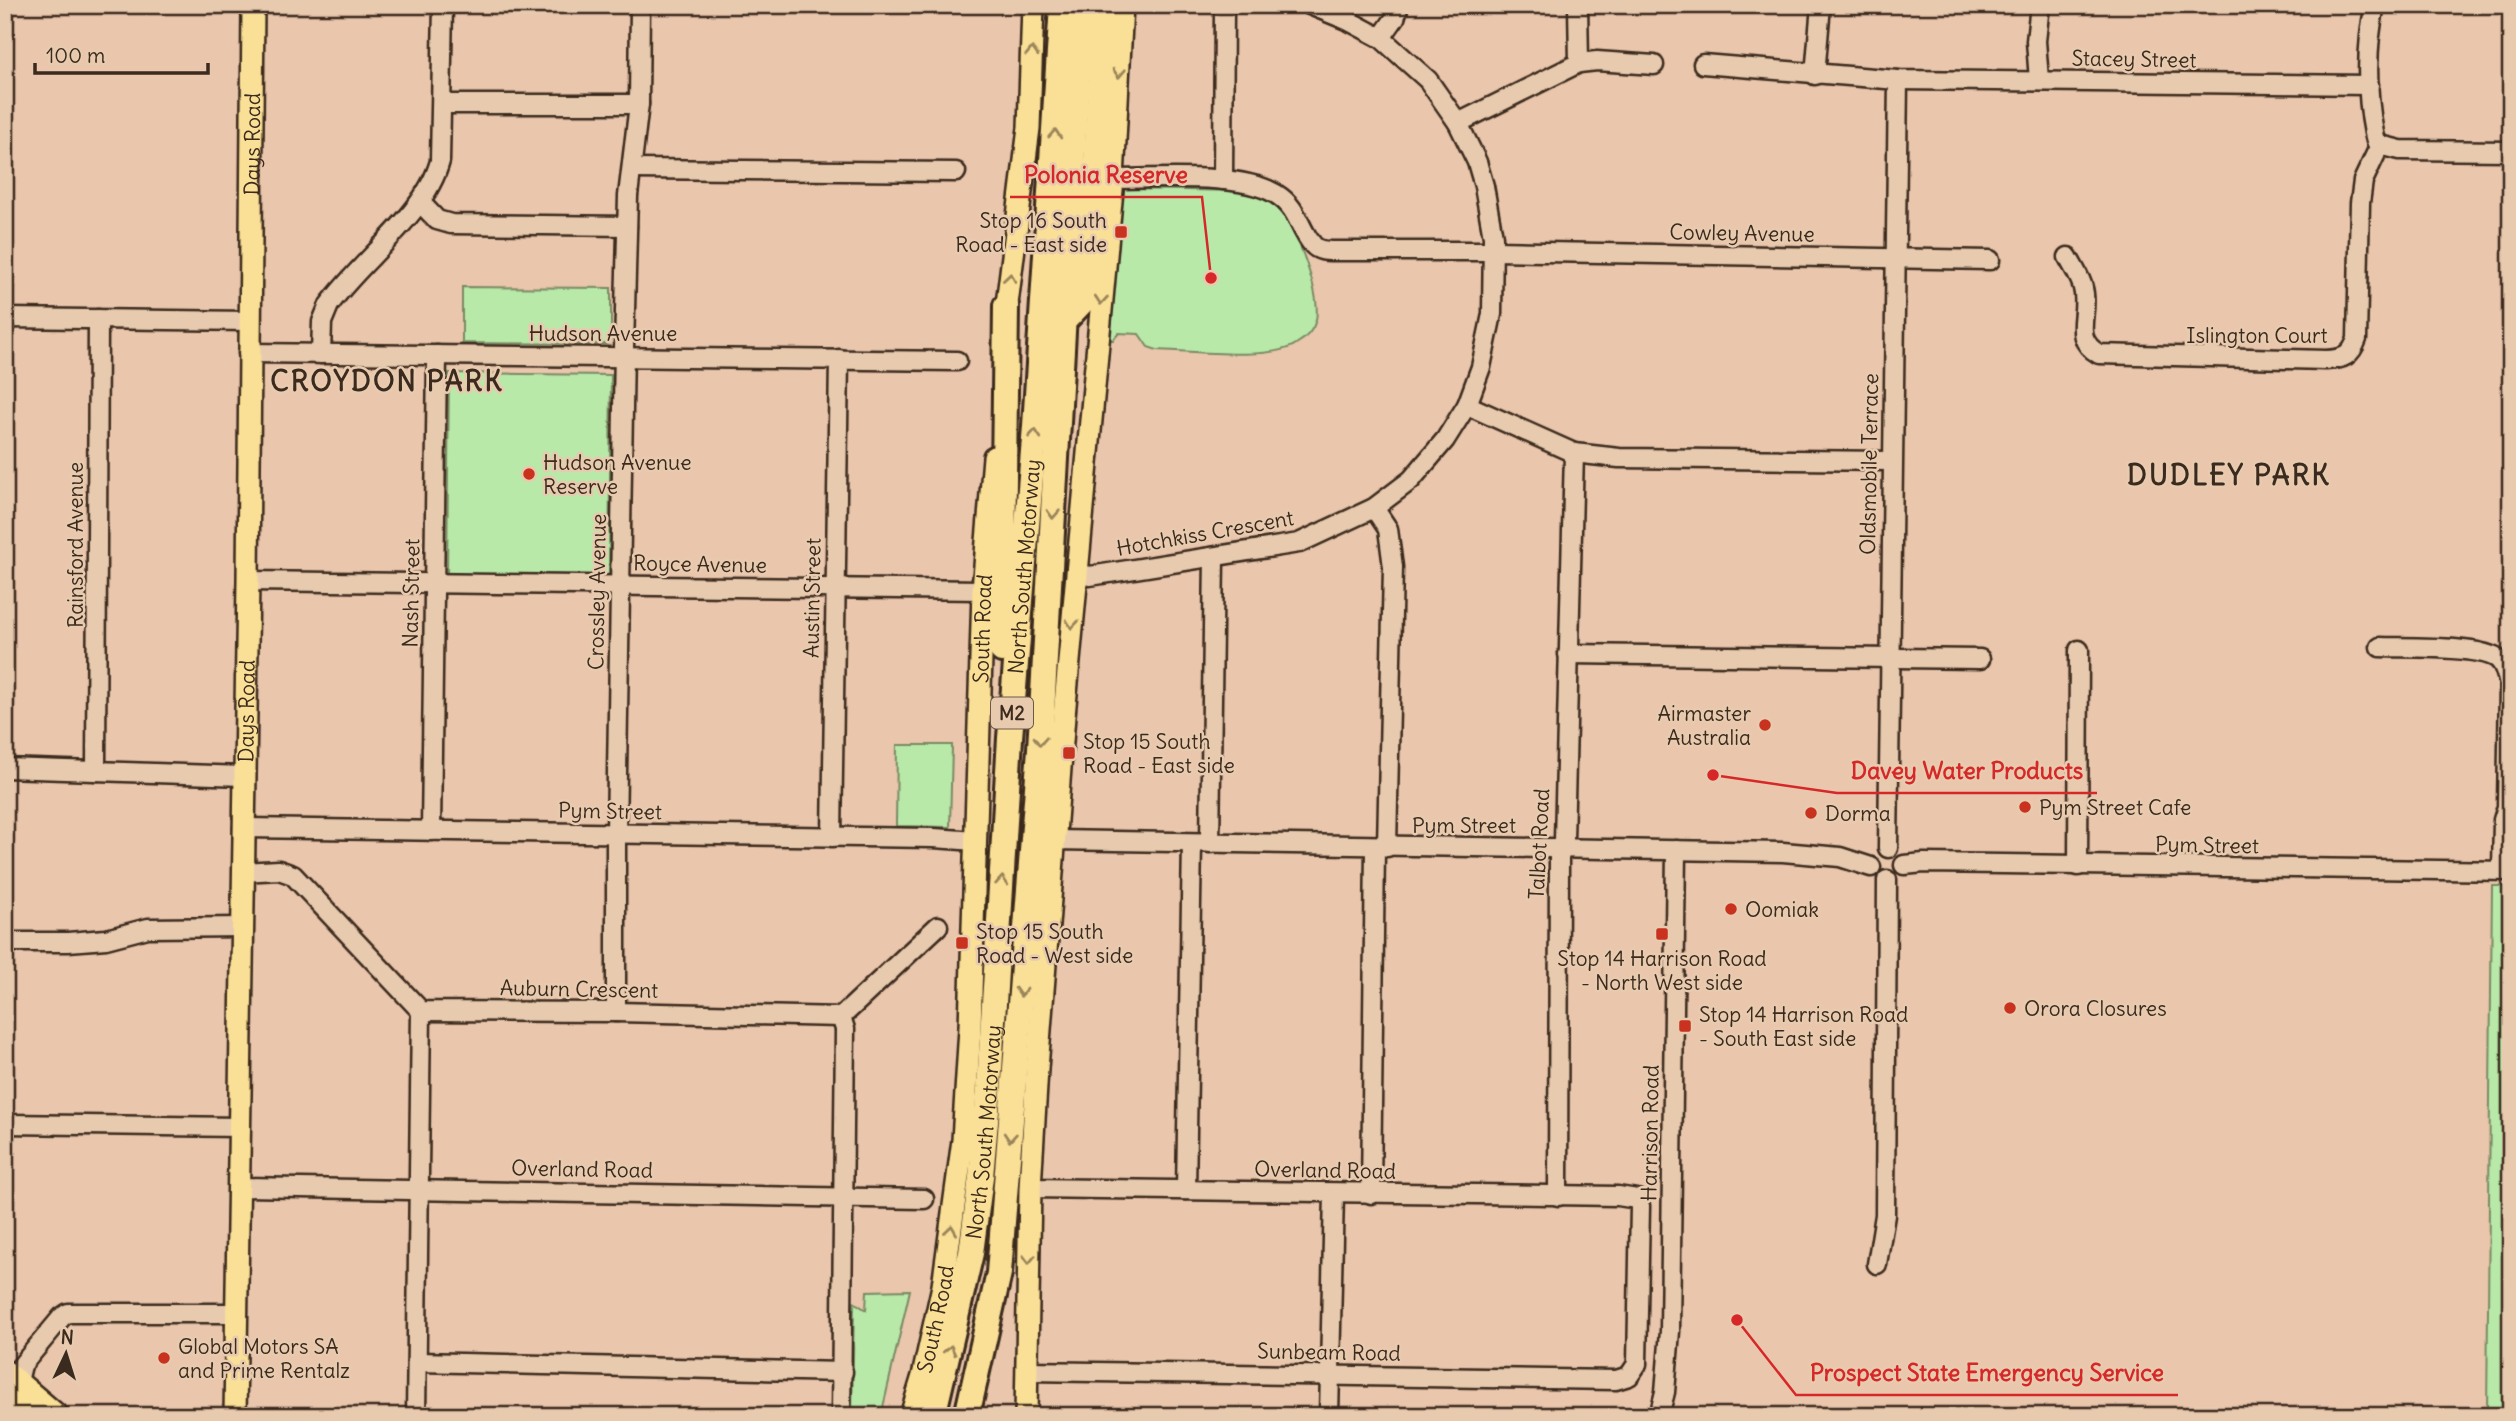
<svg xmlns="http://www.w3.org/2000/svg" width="2516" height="1421" viewBox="0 0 2516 1421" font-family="Delius,sans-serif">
  <rect width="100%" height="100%" fill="#e9c6ac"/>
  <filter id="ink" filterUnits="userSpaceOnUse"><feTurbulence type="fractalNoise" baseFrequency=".0143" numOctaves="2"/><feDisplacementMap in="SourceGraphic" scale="14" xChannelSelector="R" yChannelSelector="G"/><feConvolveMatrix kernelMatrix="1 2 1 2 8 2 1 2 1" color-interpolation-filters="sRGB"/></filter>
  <g filter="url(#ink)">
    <g fill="#b8e9a9" stroke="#7a8a64" stroke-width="2">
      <path d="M1123,189L1245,191C1258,196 1273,201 1282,213C1298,234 1321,294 1316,320C1313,331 1305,339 1296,344C1271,361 1189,351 1157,350L1148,347L1139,334L1119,333L1113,340H1106Z"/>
      <polygon points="462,287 611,288 611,339 607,344 462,343"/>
      <polygon points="449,373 611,375 609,575 447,574"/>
      <polygon points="897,745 952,745 950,827 896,826"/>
      <polygon points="2492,886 2511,886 2511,1416 2487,1416"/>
      <polygon points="910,1290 881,1416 852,1416 854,1302 866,1310 867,1291"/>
    </g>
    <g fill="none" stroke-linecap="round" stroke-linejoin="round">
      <defs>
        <g id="minor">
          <polyline points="1578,5 1579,63"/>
          <path d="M2375,5C2366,46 2366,93 2374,133L2376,141L2380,145"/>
          <polyline points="1381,38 1395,18 1399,5"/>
          <polyline points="1703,64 1898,80 2369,85"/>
          <polyline points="1815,75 1821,5"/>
          <polyline points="2039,80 2036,41 2040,5"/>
          <polyline points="442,104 639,104"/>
          <polyline points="1458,123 1579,63 1597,61 1654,65"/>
          <polyline points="2380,145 2400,150 2511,151"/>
          <polyline points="632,169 956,172"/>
          <path d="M1113,179C1157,179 1239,172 1276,194C1299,208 1298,228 1313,245C1318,251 1326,251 1333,251H1494L1990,260"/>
          <polyline points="1223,180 1224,5"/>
          <polyline points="420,202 437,220 451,224 627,226"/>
          <path d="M2068,257C2073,267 2081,278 2083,288C2090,314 2070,338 2099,354L2326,360C2344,359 2351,356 2357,339L2360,203L2363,181L2380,145"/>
          <polyline points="5,318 250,321"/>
          <polyline points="248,353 957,361"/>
          <path d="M321,354L322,322L329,305C361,260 426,214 440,161L443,5"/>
          <polyline points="1467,405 1574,453 1619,458 1892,461"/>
          <polyline points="1374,508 1388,529 1393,567 1387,847"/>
          <polyline points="1077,573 1090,576 1299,543 1374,508 1411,480 1445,440 1467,405 1481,367 1492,314 1493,237 1484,186 1477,162 1458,123 1428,80 1381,38 1349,21 1310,5"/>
          <polyline points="248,581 983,590"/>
          <path d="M2380,647C2404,648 2483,645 2499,660C2505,666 2507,676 2509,685L2507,807L2503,820L2502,870"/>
          <polyline points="1568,654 1980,659"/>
          <polyline points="5,768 244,776"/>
          <polyline points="96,771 98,319"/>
          <polyline points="243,828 934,838 976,841"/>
          <polyline points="431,831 437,355"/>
          <polyline points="832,837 839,359"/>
          <polyline points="1054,840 1783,852 1840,857 1871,867"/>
          <polyline points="1210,843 1214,557"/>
          <polyline points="1888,848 1898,80"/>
          <polyline points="1904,865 1924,863 2511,871"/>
          <polyline points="2078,866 2079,650"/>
          <polyline points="243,872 279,870 293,875 421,1011 616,1012 841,1017 938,926"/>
          <polyline points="5,942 68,942 106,939 148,928 243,927"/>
          <polyline points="616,1012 616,834 624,348 628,196 639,104 640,5"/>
          <polyline points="5,1124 240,1127"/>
          <polyline points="239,1187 924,1199"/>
          <polyline points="1186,1190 1192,843"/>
          <polyline points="1371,1194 1375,847"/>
          <polyline points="1558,1196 1559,858 1564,840 1574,453"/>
          <polyline points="1877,1264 1885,1215 1887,880"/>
          <polyline points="417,1362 843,1372"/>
          <polyline points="1027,1371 1616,1380 1629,1376 1637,1364 1640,1206 1637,1199 1618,1196 1030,1188"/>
          <polyline points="18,1382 22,1365 62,1317 68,1313 237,1313"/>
          <polyline points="416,1416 421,1011"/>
          <polyline points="841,1416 845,1029 841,1017"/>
          <polyline points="1329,1416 1334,1193"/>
          <polyline points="1659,1416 1665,1392 1670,1331 1676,850"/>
        </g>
        <g id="major">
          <polyline points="1005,320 1029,128 1033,5"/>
          <polyline points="5,1371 58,1416"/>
          <polyline points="5,1398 27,1416"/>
          <path id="s1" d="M235,1416L248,581L253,5"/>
          <path id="s2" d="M911,1416L923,1376L943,1286L963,1140L970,1028L983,590L994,457"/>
          <polyline points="1026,1416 1030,1188 1037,1069 1064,716 1113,179 1122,5"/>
        </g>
        <g id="highway">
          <polyline points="1063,322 1082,302 1095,180 1104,5"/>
          <polyline points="1002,650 1006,306"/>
          <path id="s3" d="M933,1416L971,1253L981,1177L989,1087L1010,738L1035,426L1062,5"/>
          <polyline points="967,1416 999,1273 1040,749 1081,5"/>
        </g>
      </defs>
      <use href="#minor" stroke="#3b2a1e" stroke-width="23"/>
      <use href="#major" stroke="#3b2a1e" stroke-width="26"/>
      <use href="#highway" stroke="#3b2a1e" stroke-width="30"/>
      <use href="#minor" stroke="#e8cbaf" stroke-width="18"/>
      <use href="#major" stroke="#fadf96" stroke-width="21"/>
      <use href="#highway" stroke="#fadf96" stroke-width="24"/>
    </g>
    <defs><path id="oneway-chevron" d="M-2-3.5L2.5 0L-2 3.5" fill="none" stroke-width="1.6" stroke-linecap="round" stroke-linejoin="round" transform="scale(1.75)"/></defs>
    <g stroke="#9a845a">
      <use href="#oneway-chevron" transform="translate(1032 52) rotate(-88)"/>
      <use href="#oneway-chevron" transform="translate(1119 73) rotate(93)"/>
      <use href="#oneway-chevron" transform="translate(1055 134) rotate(-86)"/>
      <use href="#oneway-chevron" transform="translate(1010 278) rotate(-82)"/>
      <use href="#oneway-chevron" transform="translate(1101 300) rotate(95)"/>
      <use href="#oneway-chevron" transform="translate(1035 434) rotate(-85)"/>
      <use href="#oneway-chevron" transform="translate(1053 514) rotate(93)"/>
      <use href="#oneway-chevron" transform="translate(1072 624) rotate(95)"/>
      <use href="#oneway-chevron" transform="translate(1040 741) rotate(93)"/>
      <use href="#oneway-chevron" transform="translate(1002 881) rotate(-86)"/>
      <use href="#oneway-chevron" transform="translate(1021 992) rotate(94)"/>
      <use href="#oneway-chevron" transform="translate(1010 1137) rotate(94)"/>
      <use href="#oneway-chevron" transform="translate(951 1230) rotate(-82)"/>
      <use href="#oneway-chevron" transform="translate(1029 1259) rotate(91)"/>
      <use href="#oneway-chevron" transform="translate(950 1350) rotate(-76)"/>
    </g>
  </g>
  <g fill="#c8321e" stroke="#e8cbaf" stroke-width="2.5">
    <rect x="1114" y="225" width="14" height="14" rx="3.5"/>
    <circle cx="529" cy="474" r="7"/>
    <circle cx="1765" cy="725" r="7"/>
    <rect x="1062" y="746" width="14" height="14" rx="3.5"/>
    <circle cx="2025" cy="807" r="7"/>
    <circle cx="1811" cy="813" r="7"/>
    <circle cx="1731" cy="909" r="7"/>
    <rect x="1655" y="927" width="14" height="14" rx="3.5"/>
    <rect x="955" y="936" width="14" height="14" rx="3.5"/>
    <circle cx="2010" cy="1008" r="7"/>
    <rect x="1678" y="1019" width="14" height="14" rx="3.5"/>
    <circle cx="164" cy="1358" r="7"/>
  </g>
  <g text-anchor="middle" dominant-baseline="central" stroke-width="5" stroke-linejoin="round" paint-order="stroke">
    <rect fill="#e8cbaf" stroke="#6f5a4a" stroke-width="2" x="991" y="697.5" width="42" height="31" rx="5"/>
    <g font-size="19" font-weight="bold" fill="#3b2a1e">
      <text x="1012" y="713">M2</text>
    </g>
    <g font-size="21" fill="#3b2a1e" stroke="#e8cbaf">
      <text transform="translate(2134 59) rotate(1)">Stacey Street</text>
      <text stroke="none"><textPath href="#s1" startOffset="1272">Days Road</textPath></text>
      <text transform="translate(1742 233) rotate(1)">Cowley Avenue</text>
      <text x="603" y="333">Hudson Avenue</text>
      <text x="2257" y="335">Islington Court</text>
      <text transform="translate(1869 464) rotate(-89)">Oldsmobile Terrace</text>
      <text transform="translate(1205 533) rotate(-10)">Hotchkiss Crescent</text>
      <text transform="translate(75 545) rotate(-90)">Rainsford Avenue</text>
      <text transform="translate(700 564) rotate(1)">Royce Avenue</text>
      <text stroke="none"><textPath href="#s3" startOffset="856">North South Motorway</textPath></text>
      <text transform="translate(597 592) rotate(-89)">Crossley Avenue</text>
      <text transform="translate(411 593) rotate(-89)">Nash Street</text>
      <text transform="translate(812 598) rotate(-89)">Austin Street</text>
      <text stroke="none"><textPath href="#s2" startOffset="793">South Road</textPath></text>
      <text stroke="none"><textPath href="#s1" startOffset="705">Days Road</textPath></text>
      <text transform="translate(610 811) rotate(1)">Pym Street</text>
      <text x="1464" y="825">Pym Street</text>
      <text transform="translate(1539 844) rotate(-87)">Talbot Road</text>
      <text transform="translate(2207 845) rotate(1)">Pym Street</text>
      <text transform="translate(579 989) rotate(1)">Auburn Crescent</text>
      <text stroke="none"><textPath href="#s3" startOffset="289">North South Motorway</textPath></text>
      <text transform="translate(1650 1133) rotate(-89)">Harrison Road</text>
      <text transform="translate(582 1169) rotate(1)">Overland Road</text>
      <text transform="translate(1325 1170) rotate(1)">Overland Road</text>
      <text stroke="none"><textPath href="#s2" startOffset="100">South Road</textPath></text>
      <text transform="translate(1329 1352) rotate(1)">Sunbeam Road</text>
    </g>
    <g font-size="21" fill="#3b2a1e" stroke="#e8cbaf" text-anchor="start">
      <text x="1107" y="220" text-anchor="end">Stop 16 South<tspan x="1107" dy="24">Road - East side</tspan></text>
      <text x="543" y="462">Hudson Avenue<tspan x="543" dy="24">Reserve</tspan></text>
      <text x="1751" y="713" text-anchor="end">Airmaster<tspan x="1751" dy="24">Australia</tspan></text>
      <text x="1083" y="741">Stop 15 South<tspan x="1083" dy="24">Road - East side</tspan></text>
      <text x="2039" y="807">Pym Street Cafe</text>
      <text x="1825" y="813">Dorma</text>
      <text x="1745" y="909">Oomiak</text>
      <text x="976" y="931">Stop 15 South<tspan x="976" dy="24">Road - West side</tspan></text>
      <text x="1662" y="958" text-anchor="middle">Stop 14 Harrison Road<tspan x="1662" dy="24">- North West side</tspan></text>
      <text x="2024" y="1008">Orora Closures</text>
      <text x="1699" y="1014">Stop 14 Harrison Road<tspan x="1699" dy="24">- South East side</tspan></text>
      <text x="178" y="1346">Global Motors SA<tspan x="178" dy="24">and Prime Rentalz</tspan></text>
    </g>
    <g font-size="28" font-weight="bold" letter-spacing="2" fill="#3b2a1e" stroke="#e8cbaf">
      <text x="387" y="381">CROYDON PARK</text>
      <text x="2229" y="475">DUDLEY PARK</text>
    </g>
  </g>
  <path fill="none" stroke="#d62828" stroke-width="2.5" d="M1211 278L1202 197H1010M1713 775L1837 793H2097M1737 1320L1796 1395H2178"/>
  <g fill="#d62828" stroke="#e8cbaf" stroke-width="2.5">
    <circle cx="1211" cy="278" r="7"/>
    <circle cx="1713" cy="775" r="7"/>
    <circle cx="1737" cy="1320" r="7"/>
  </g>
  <g font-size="23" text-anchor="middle" font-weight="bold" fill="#d62828" stroke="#e8cbaf" stroke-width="5" stroke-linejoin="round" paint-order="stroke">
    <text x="1106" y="183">Polonia Reserve</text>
    <text x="1967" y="779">Davey Water Products</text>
    <text x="1987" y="1381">Prospect State Emergency Service</text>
  </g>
  <rect width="2516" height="1421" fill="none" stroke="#e8cbaf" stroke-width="28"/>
  <rect x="14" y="14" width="2488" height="1393" fill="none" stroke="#3b2a1e" stroke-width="2.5" filter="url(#ink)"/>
  <g transform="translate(66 1354) rotate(4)" stroke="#e8cbaf" stroke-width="5" paint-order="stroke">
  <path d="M0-5L12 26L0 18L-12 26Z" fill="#3b2a1e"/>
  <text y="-10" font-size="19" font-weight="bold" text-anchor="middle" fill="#3b2a1e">N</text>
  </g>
  <path d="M35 63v10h173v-10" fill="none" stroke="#3b2a1e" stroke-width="3.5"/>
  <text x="46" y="63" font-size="21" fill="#3b2a1e" stroke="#e8cbaf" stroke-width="5" paint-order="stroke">100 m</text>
</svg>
